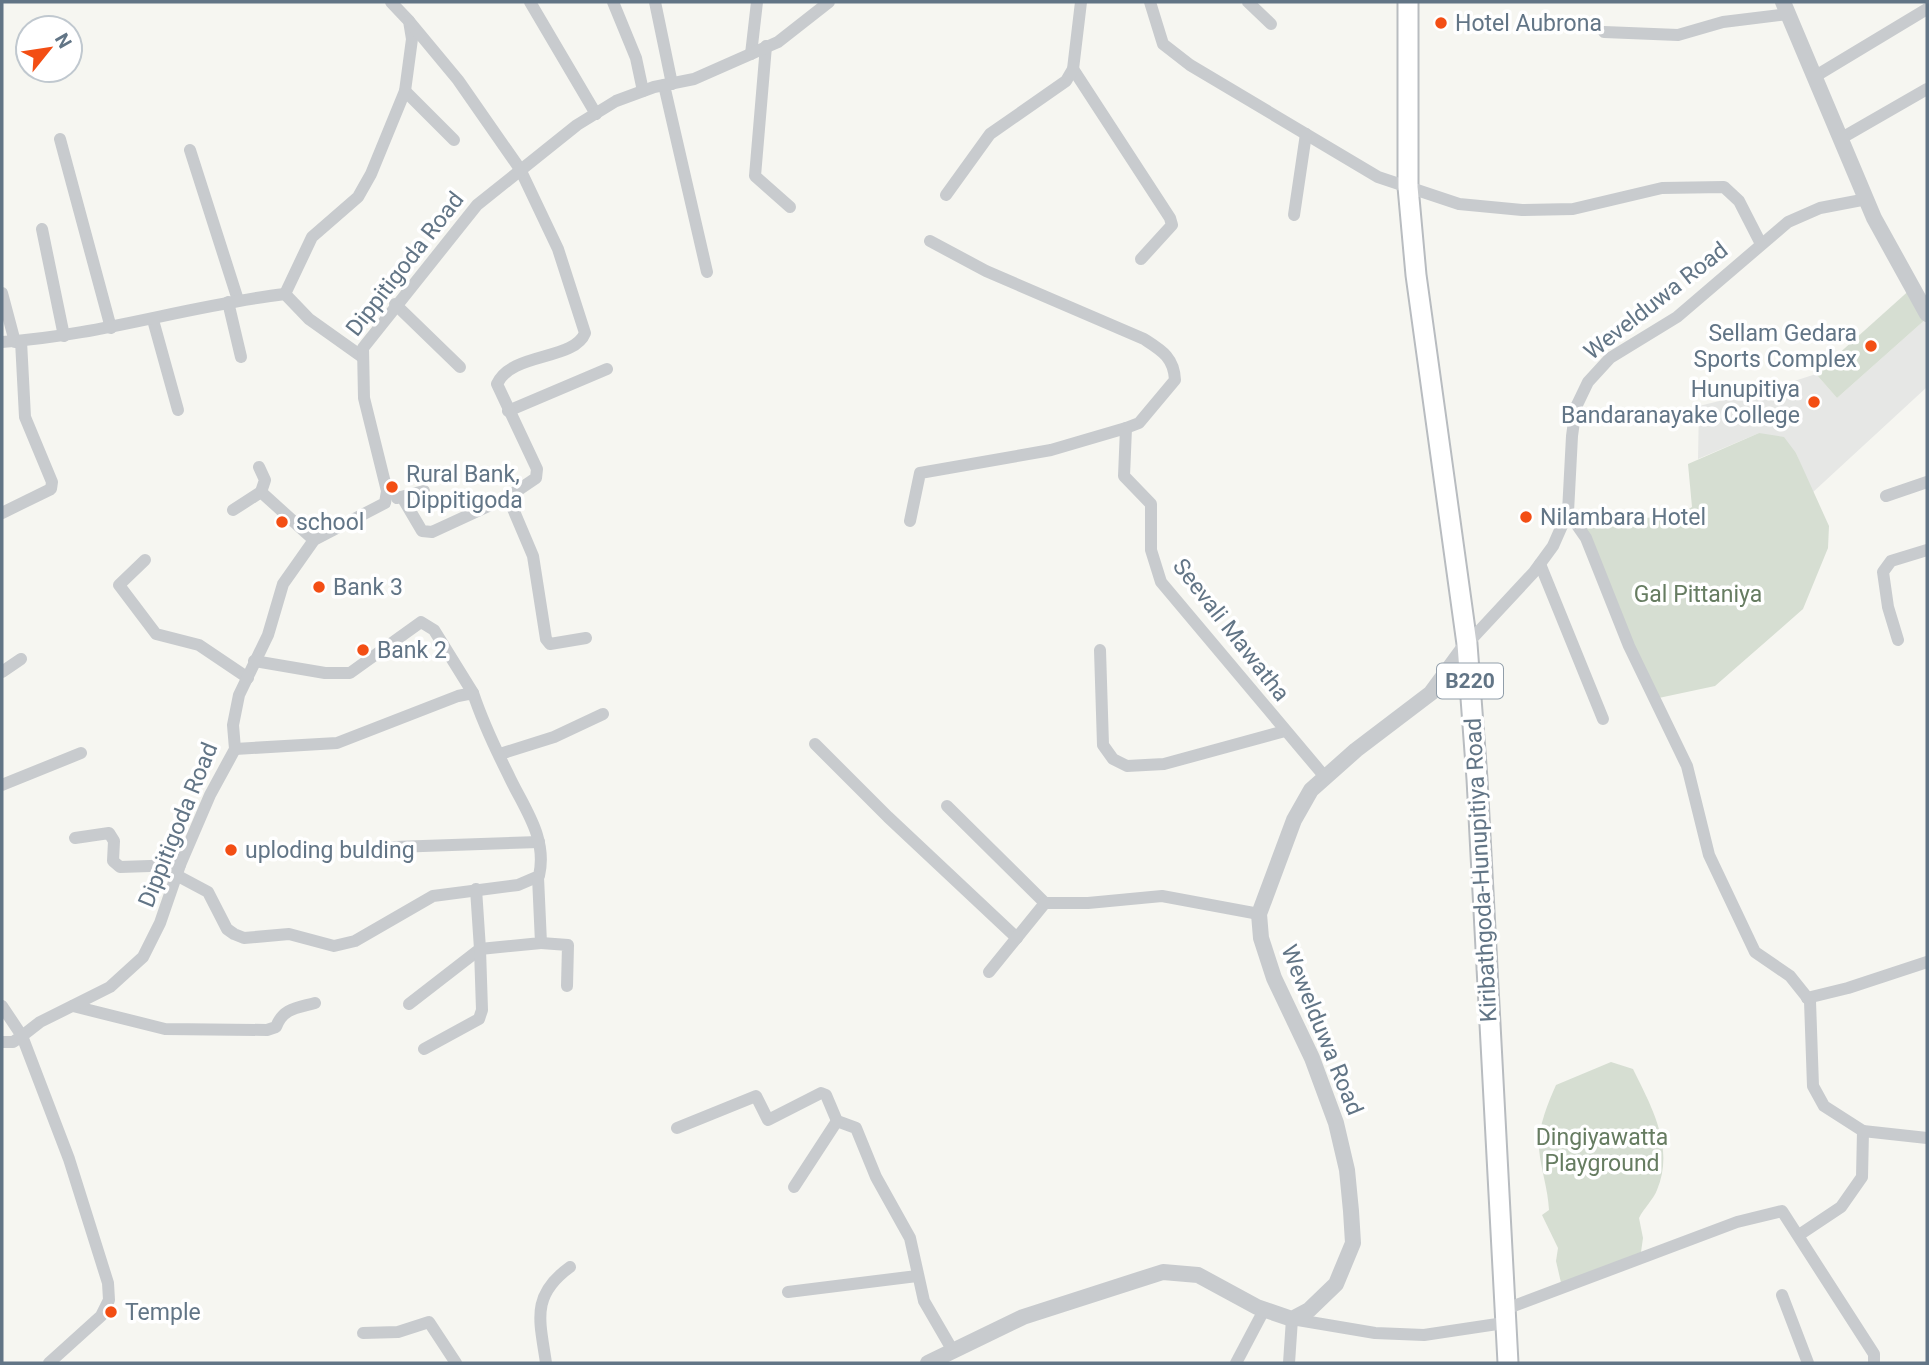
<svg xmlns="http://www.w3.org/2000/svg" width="1929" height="1365" viewBox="0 0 1929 1365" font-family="Roboto,sans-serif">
  <rect width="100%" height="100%" fill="#f6f6f1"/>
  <polygon fill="#e6e7e5" points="1927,318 1927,387 1812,493 1796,453 1759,433 1698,459 1699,406 1776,387 1816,374 1837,398"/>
  <g fill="#d6ded2">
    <polygon points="1913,287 1927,318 1837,398 1816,374"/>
    <polygon points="1759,433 1784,437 1796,453 1829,526 1828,548 1803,609 1715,686 1654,699 1582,532 1595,519 1676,517 1692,507 1688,464"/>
    <path d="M1611,1062L1633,1069C1651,1106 1675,1147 1657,1190C1653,1200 1644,1208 1639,1218L1643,1238L1640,1259L1562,1287L1556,1261L1558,1248L1542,1215L1549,1210C1548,1189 1541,1170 1539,1149C1537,1130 1548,1103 1556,1085Z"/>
  </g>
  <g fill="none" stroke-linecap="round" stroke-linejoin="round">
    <defs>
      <polyline id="primary" points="1408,2 1408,187 1416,275 1467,644 1477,779 1508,1363"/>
    </defs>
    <use href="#primary" stroke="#b8bcc0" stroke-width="23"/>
    <g stroke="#c8cbce" stroke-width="12">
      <polyline points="530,2 596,114"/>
      <polyline points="613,2 636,58 643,91"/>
      <polyline points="655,2 672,84"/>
      <polyline points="1150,2 1163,44 1190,65 1378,177 1459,204 1522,210 1573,209 1662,188 1724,187 1739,201 1761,244"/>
      <polyline points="1248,2 1271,24"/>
      <polyline points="1604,32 1678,35 1723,22 1788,14"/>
      <polyline points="766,46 755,176 790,207"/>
      <polyline points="751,54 757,2"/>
      <polyline points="1073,69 1170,218 1172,225 1141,259"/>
      <polyline points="1814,77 1927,9"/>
      <polyline points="664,85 707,272"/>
      <polyline points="405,91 454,140"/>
      <polyline points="60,139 111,328"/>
      <polyline points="1840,139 1927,89"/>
      <polyline points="190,150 238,300"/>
      <polyline points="946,195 990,134 1066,81 1073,69 1081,2"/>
      <polyline points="1294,215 1306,134"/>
      <polyline points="42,229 64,336"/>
      <path d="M930,241L986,271L1144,339C1161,350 1174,357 1175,380L1139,423L1126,428"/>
      <polyline points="2,293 15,342"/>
      <polyline points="228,302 241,357"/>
      <polyline points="395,304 460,367"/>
      <polyline points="153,320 178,410"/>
      <path d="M2,342C98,336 190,305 285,294"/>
      <polyline points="361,356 309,319 285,294 312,237 358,197 371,174 405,91 412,39 409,21 391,2"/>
      <polyline points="508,411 607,369"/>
      <polyline points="259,467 265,480 261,492"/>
      <polyline points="1886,496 1927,482"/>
      <path d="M402,497L422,531L432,532L508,497L536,478L537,469L497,384C511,352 574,361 585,333L558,249L520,169L458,80L409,21"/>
      <polyline points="508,497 533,556 546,639 550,644 586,638"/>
      <polyline points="397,498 424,491"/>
      <polyline points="233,510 261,492 314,540"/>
      <polyline points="1568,512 1586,538 1629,646 1687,766 1709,855 1755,952 1790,976 1810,1001 1813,1086 1824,1106 1863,1131 1862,1177 1841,1207 1799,1235"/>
      <polyline points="2,513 51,489 52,482 25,417 21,341"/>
      <polyline points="910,521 920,473 1051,450 1126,428 1124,476 1151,504 1151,550 1161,582 1325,777"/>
      <polyline points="145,560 119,585 156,634 199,645 248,678"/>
      <polyline points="1540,564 1603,719"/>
      <polyline points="1898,640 1888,607 1883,572 1891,561 1927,550"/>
      <polyline points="1467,644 1534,572 1553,546 1568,512 1572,436 1576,407 1588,382 1610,358 1677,317 1788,222 1820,208 1867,199"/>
      <polyline points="1100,650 1103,745 1113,759 1127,766 1164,764 1285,731"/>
      <polyline points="254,661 325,673 350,673 421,622 434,630 473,693"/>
      <polyline points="2,672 21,659"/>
      <polyline points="815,744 888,817 1017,938"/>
      <polyline points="500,754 554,737 603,714"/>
      <polyline points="2,785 81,753"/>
      <polyline points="947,806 1045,903"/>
      <polyline points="75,838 109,833 114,841 113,861 120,867 180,865"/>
      <polyline points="394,847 539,842"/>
      <path d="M178,876L208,892L227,929L234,934L244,938L289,934L334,946L355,941L433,896L518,885L539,876C548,837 523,807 508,774C495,748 482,720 473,693L458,696L337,743L235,749"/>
      <polyline points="541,943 568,945 567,986"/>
      <polyline points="989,972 1045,903 1088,903 1162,896 1259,914"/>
      <polyline points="1807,998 1848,988 1927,962"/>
      <polyline points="409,1004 480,949 476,889"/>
      <polyline points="2,1006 22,1036 13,1042 2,1042"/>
      <path d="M73,1006L165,1029L267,1030L276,1027C283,1008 297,1008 315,1003"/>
      <polyline points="424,1049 479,1019 482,1010 480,949 541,943 538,877"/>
      <polyline points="677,1128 756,1096 768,1120 821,1093 826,1095 837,1121 856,1128 876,1177 910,1238 924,1301 953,1351"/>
      <polyline points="1863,1131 1927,1138"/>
      <polyline points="794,1187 837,1121"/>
      <polyline points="788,1292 917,1276"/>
      <polyline points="1782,1295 1808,1363"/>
      <polyline points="1503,1310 1737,1222 1782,1211 1874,1354 1874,1363"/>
      <polyline points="363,1333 398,1332 429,1322 456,1363"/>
      <polyline points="49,1363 101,1316 109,1300 108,1283 69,1159 22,1036 40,1022 110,987 143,957 160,923 180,865 210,795 235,749 233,725 239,695 268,635 283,584 314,540 385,503 387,491 364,398 363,348 477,205 577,125 616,101 654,87 694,79 778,42 829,2"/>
      <path d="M546,1363C540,1321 530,1296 570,1267"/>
      <polyline points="1236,1363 1264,1310"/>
      <polyline points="1289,1363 1292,1319 1375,1333 1424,1335 1504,1323"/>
    </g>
    <g stroke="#c8cbce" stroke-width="16">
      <polyline points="1783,2 1874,218 1927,314"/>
      <polyline points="928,1363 1023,1317 1163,1272 1198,1275 1257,1307 1292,1319 1309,1310 1336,1284 1353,1243 1351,1211 1347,1170 1336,1123 1312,1058 1274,978 1261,938 1259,914 1294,820 1311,790 1356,750 1431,693 1467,644"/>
    </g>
    <use href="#primary" stroke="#fff" stroke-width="19"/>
  </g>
  <g fill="#f34e14" stroke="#fff" stroke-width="2.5">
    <circle cx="1441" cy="23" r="7"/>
    <circle cx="1871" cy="346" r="7"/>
    <circle cx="1814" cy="402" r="7"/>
    <circle cx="392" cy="487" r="7"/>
    <circle cx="1526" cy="517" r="7"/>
    <circle cx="282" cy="522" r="7"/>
    <circle cx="319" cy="587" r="7"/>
    <circle cx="363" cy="650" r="7"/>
    <circle cx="231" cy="850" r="7"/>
    <circle cx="111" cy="1312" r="7"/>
  </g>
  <g text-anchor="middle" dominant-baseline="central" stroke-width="7" stroke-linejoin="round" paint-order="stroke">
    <rect fill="#fff" stroke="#919eaa" stroke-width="2" x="1437" y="663.5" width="66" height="35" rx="5"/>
    <g font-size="21" font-weight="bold" fill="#627586">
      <text x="1470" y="681">B220</text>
    </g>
    <g font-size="23" fill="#627586" stroke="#fff" text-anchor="start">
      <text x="1455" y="23">Hotel Aubrona</text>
      <text x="1857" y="333" text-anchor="end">Sellam Gedara<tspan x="1857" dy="26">Sports Complex</tspan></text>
      <text x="1800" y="389" text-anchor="end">Hunupitiya<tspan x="1800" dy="26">Bandaranayake College</tspan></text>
      <text x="406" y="474">Rural Bank,<tspan x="406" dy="26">Dippitigoda</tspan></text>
      <text x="1540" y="517">Nilambara Hotel</text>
      <text x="296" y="522">school</text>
      <text x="333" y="587">Bank 3</text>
      <text x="377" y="650">Bank 2</text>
      <text x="245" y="850">uploding bulding</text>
      <text x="125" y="1312">Temple</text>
    </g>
    <g font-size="23" fill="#627586" stroke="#fff">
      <text transform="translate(405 264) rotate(-52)">Dippitigoda Road</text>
      <text transform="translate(1656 301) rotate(-38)">Wevelduwa Road</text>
      <text transform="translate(1231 630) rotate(52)">Seevali Mawatha</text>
      <text transform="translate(178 825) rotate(-68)">Dippitigoda Road</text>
      <text transform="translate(1481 870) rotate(-93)">Kiribathgoda-Hunupitiya Road</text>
      <text transform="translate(1322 1030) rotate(68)">Wewelduwa Road</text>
    </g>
    <g font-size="23" fill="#667c61" stroke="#fff">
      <text x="1698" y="594">Gal Pittaniya</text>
      <text x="1602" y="1137">Dingiyawatta<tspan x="1602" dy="26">Playground</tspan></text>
    </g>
  </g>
  <rect width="1929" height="1365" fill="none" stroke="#627586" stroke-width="7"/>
  <g transform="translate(49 49) rotate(60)"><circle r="33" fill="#ffffff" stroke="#c0c8cf" stroke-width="2"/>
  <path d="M0-5L12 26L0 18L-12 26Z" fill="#f34e14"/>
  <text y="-10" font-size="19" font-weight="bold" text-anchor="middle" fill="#627586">N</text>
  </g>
</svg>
